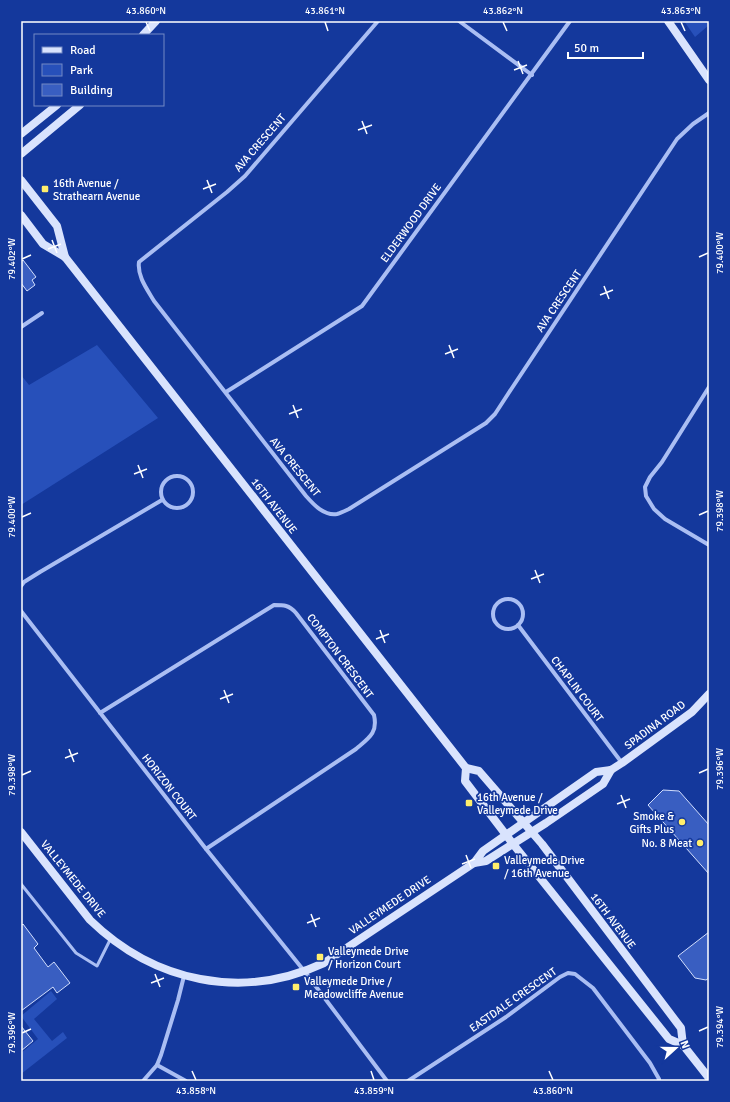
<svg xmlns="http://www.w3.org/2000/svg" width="730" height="1102" viewBox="0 0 730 1102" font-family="Signika,sans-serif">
  <rect width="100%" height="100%" fill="#14389c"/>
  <g fill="#2750ba">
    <polygon points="684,21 709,21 709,25 695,37"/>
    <polygon points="97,345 158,418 21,505 21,375 29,385"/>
    <polygon points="51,991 57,999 34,1019 52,1041 63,1032 67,1038 21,1074 21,1053 38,1039 21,1016"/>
  </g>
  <g fill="#395ec1" stroke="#d2defd">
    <polygon points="23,260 36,277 32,280 35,285 27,291 21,283 21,262"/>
    <polygon points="663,790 679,791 709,825 709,874 648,805"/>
    <polygon points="23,924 38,944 34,948 48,967 54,962 70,983 57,993 53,987 21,1011 21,926"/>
    <polygon points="709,932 709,978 706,980 695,978 678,956"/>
    <polygon points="21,1026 33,1041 21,1051"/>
  </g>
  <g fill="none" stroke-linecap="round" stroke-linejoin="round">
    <polyline stroke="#aabef3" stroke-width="3" points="21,884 76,953 97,966 111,938"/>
    <g stroke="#aabef3" stroke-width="4">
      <path d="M378,21L245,176L227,192L139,262C137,276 147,289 154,301L306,496C314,505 324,516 337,514C341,513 345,511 349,509L486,423L495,414L508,394L677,139L693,124L709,113"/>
      <polyline points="459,21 532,75"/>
      <polyline points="21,327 42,313"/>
      <polyline points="709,387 662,462 650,477 645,487 646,496 654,509 665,519 709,545"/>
      <polyline points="226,392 362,306 570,21"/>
      <circle cx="177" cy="492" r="16"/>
      <polyline points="21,586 24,582 40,572 162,500"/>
      <circle cx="508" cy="614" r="15"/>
      <polyline points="21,611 206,849 305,972 387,1081"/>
      <polyline points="518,625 622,763"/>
      <path d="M100,713L274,605C284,605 289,605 296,613L374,715C378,733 369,738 356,749L206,849"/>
      <polyline points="157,1065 186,1081"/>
      <polyline points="143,1081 157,1065 161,1055 178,1000 184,976"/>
      <polyline points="408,1081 506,1017 560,977 568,973 575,974 593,988 650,1063 659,1079 659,1081"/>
    </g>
    <g stroke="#d9e3fd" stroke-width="8">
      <polyline points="668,21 709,80"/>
      <polyline points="143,35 156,21"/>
      <polyline points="21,134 57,105"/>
      <polyline points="21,154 80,105"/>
      <polyline points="21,180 57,226 65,257"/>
      <polyline points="21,215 43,244 65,257 466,768 465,781 513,844 669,1039 683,1045 709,1078"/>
      <polyline points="466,768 479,771 542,844 681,1028 683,1045"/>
      <path d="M21,832L90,920C154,982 242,1001 324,963L474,863L483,851L596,772L611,770L622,763L692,712L709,694"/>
      <polyline points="474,863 486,861 546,823 603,784 611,770"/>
    </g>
  </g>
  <path fill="none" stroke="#fff" stroke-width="1.5" d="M146,22L150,31M325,22L328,31M503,22L507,31M681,22L685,31M518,61L523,74M514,70L527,65M362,121L367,134M358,130L372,125M207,180L212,193M203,189L216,184M52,240L57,253M48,249L61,244M699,257L708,253M22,259L31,255M604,286L609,299M600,295L613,290M449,345L454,358M445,354L458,349M293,405L298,418M289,414L302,409M138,465L143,478M134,474L147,469M699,515L708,511M22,517L31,513M535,570L540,583M531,579L544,574M380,630L385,643M376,639L389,634M224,690L229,703M220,699L233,694M69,749L74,762M65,758L78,753M699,773L708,769M22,775L31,771M621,795L626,808M617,804L630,799M466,855L471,868M462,864L475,859M311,914L316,927M307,923L320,918M155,974L160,987M151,983L164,978M699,1031L708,1027M22,1033L31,1029M192,1071L196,1080M371,1071L374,1080M549,1071L553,1080"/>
  <g fill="#ffee6c" stroke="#14389c" stroke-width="1.5">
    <rect x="41" y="185" width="8" height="8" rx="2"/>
    <rect x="465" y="799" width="8" height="8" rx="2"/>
    <circle cx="682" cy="822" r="4"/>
    <circle cx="700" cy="843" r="4"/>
    <rect x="492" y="862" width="8" height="8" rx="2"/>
    <rect x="316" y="953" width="8" height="8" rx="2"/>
    <rect x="292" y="983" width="8" height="8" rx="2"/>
  </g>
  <g text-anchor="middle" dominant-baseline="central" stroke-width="3.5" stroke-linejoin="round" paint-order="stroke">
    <g font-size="11" fill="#fff" stroke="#14389c">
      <text transform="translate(260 143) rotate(-49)">AVA CRESCENT</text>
      <text transform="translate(411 223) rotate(-54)">ELDERWOOD DRIVE</text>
      <text transform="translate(559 301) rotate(-56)">AVA CRESCENT</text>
      <text transform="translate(295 467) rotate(51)">AVA CRESCENT</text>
      <text transform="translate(274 506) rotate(52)">16TH AVENUE</text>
      <text transform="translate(340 656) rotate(53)">COMPTON CRESCENT</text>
      <text transform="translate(577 689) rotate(53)">CHAPLIN COURT</text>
      <text transform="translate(655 725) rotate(-37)">SPADINA ROAD</text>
      <text transform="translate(169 787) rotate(52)">HORIZON COURT</text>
      <text transform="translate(73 879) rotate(51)">VALLEYMEDE DRIVE</text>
      <text transform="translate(390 905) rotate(-34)">VALLEYMEDE DRIVE</text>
      <text transform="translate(613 921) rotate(53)">16TH AVENUE</text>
      <text transform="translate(513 1000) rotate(-35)">EASTDALE CRESCENT</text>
    </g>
    <g font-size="11" fill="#fff" stroke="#14389c" text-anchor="start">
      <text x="53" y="183">16th Avenue /<tspan x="53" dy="13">Strathearn Avenue</tspan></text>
      <text x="477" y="797">16th Avenue /<tspan x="477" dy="13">Valleymede Drive</tspan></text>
      <text x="674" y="816" text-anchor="end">Smoke &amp;<tspan x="674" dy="13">Gifts Plus</tspan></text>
      <text x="692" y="843" text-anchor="end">No. 8 Meat</text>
      <text x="504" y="860">Valleymede Drive<tspan x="504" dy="13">/ 16th Avenue</tspan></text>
      <text x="328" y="951">Valleymede Drive<tspan x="328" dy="13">/ Horizon Court</tspan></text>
      <text x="304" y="981">Valleymede Drive /<tspan x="304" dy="13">Meadowcliffe Avenue</tspan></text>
    </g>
  </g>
  <rect width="730" height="1102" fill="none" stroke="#14389c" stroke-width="44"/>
  <rect x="34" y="34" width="130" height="72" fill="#14389c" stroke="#7288c4"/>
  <rect x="42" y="47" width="20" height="6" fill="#d9e3fd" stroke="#7288c4"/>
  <text x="70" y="54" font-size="12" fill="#ffffff">Road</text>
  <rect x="42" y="64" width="20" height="12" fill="#2750ba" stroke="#7288c4"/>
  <text x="70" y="74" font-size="12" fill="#ffffff">Park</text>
  <rect x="42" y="84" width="20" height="12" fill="#395ec1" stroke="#7288c4"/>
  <text x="70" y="94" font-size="12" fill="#ffffff">Building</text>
  <g transform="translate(676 1048) rotate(69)" stroke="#14389c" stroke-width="3" paint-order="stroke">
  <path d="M0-3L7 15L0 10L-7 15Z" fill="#ffffff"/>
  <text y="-6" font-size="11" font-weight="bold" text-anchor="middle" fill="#ffffff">N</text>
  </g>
  <path d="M568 52v6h75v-6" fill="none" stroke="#ffffff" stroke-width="2"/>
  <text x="574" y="52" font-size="12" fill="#ffffff" stroke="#14389c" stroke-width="3" paint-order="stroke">50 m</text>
  <rect x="22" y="22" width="686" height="1058" fill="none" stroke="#fff" stroke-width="1.5"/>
  <g font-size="10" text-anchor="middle" fill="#fff">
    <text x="146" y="14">43.860°N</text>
    <text x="325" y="14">43.861°N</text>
    <text x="503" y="14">43.862°N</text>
    <text x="681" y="14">43.863°N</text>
    <text transform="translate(719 253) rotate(-90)" y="4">79.400°W</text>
    <text transform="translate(11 259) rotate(-90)" y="4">79.402°W</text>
    <text transform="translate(719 511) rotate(-90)" y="4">79.398°W</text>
    <text transform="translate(11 517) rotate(-90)" y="4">79.400°W</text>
    <text transform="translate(719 769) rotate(-90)" y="4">79.396°W</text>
    <text transform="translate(11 775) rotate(-90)" y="4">79.398°W</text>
    <text transform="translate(719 1027) rotate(-90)" y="4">79.394°W</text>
    <text transform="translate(11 1033) rotate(-90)" y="4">79.396°W</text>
    <text x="196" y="1094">43.858°N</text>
    <text x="374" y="1094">43.859°N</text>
    <text x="553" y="1094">43.860°N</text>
  </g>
</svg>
